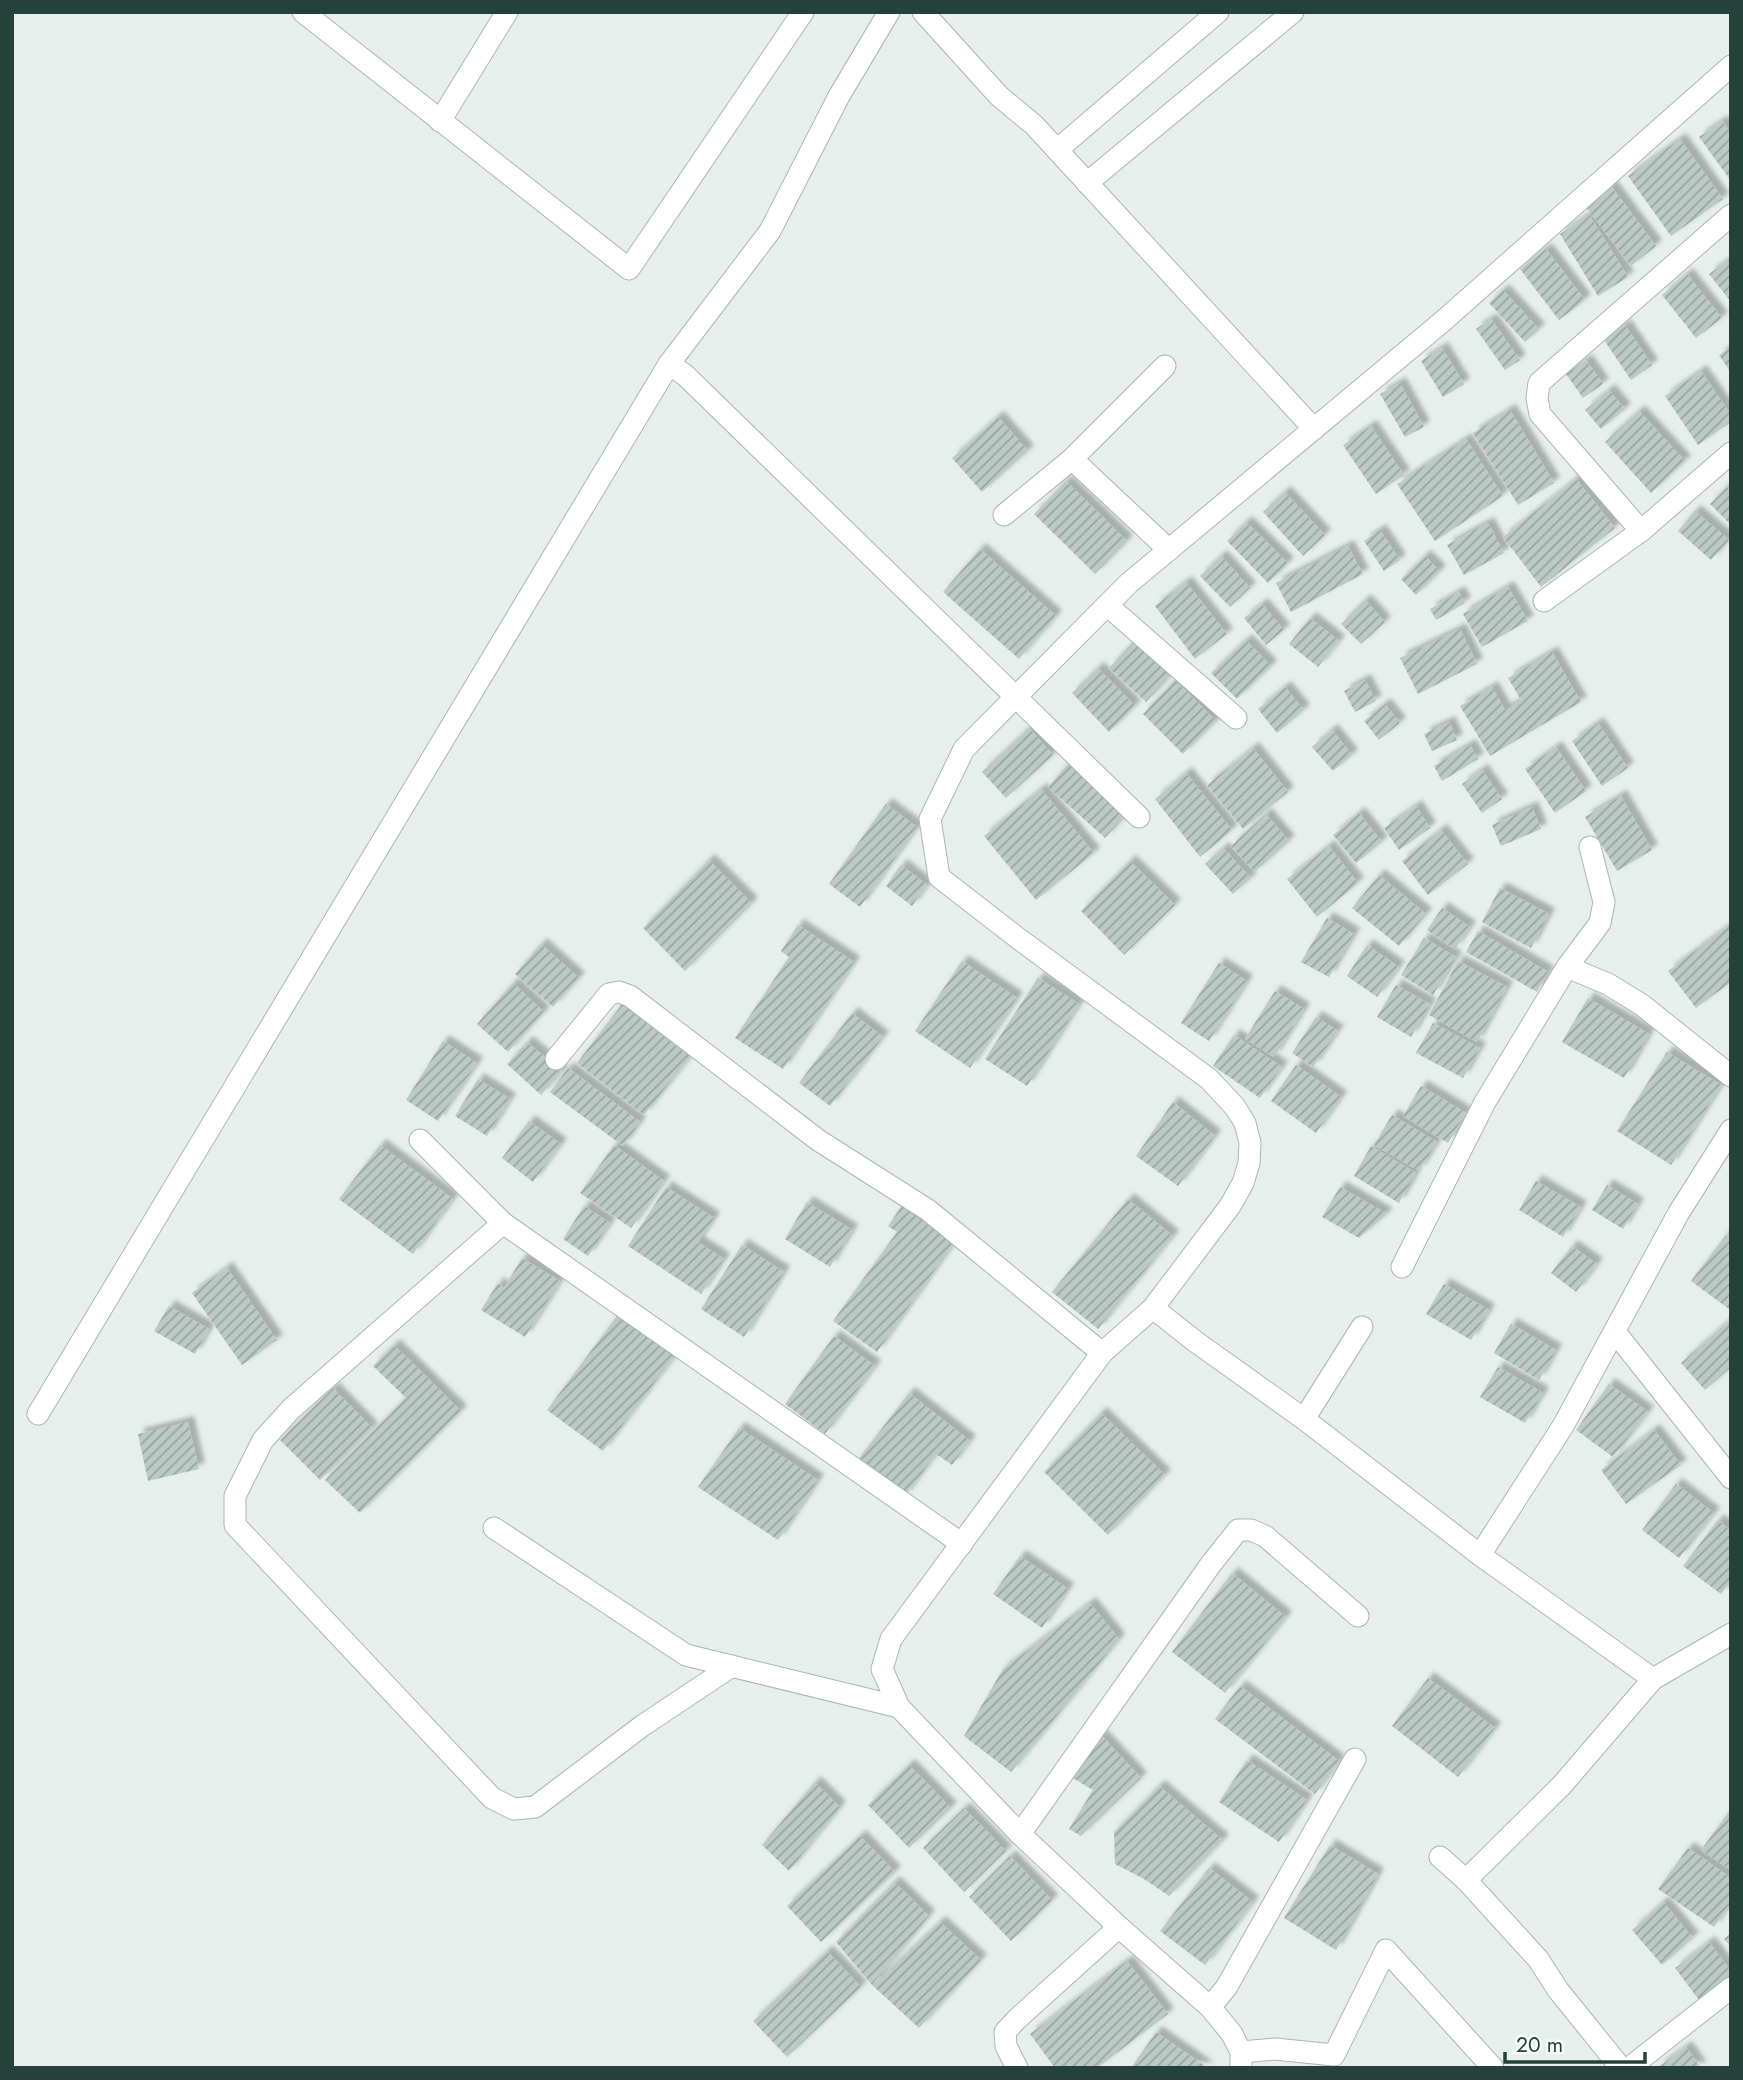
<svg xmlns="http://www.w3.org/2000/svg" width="1743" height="2080" viewBox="0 0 1743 2080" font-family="Jost,sans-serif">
  <defs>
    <pattern id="building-hatch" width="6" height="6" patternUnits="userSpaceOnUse" patternTransform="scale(1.75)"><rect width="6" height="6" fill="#bbcac4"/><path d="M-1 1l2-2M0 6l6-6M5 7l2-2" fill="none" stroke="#98a6a0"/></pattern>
    <filter id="shadow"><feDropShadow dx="6" dy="-6" stdDeviation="2" flood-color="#0004"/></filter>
  </defs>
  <rect width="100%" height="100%" fill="#e6efeb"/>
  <g fill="url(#building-hatch)" filter="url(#shadow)">
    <polygon points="1722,121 1731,133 1731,181 1699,137"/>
    <polygon points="1680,139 1723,199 1671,236 1628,176"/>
    <polygon points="1611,186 1656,246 1631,266 1585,206"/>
    <polygon points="1589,215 1628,277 1598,296 1560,234"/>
    <polygon points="1546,249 1585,300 1559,320 1520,269"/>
    <polygon points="1727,261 1731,266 1731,302 1709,274"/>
    <polygon points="1687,274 1722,318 1696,338 1662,295"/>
    <polygon points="1503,290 1539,329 1525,342 1489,303"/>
    <polygon points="1491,319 1520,360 1505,370 1476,329"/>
    <polygon points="1625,325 1652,365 1631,380 1604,340"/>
    <polygon points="1731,347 1731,373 1719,355"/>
    <polygon points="1442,348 1464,384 1443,397 1421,361"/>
    <polygon points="1586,360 1603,384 1583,398 1566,374"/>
    <polygon points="1701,371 1731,415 1731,422 1698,445 1665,396"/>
    <polygon points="1400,383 1424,427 1405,437 1380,394"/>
    <polygon points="1609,390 1625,409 1601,429 1585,410"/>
    <polygon points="1510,410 1554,483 1518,505 1473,433"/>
    <polygon points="1639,411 1685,461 1651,493 1605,442"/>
    <polygon points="998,417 1028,451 982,492 952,458"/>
    <polygon points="1371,426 1404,475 1376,494 1343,445"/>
    <polygon points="1466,439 1503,496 1435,541 1397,484"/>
    <polygon points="1576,479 1615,528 1541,587 1503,537"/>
    <polygon points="1066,481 1127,541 1095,574 1034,514"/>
    <polygon points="1727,487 1731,491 1731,525 1710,504"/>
    <polygon points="1285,492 1325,535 1303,556 1263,512"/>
    <polygon points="1695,511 1729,540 1711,560 1678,531"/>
    <polygon points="1246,522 1288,563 1268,583 1227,541"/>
    <polygon points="1488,523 1504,553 1464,575 1447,545"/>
    <polygon points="1380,530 1400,560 1384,571 1364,541"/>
    <polygon points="1348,546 1363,574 1291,612 1276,583"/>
    <polygon points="980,549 1056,616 1019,659 943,592"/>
    <polygon points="1221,556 1250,588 1230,607 1200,576"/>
    <polygon points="1425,556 1440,571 1416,595 1401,579"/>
    <polygon points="1186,582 1227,634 1195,659 1155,606"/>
    <polygon points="1508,587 1528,621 1482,647 1463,614"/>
    <polygon points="1459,592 1465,603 1436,620 1430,609"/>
    <polygon points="1365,600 1385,622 1361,644 1341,624"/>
    <polygon points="1262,604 1284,630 1266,645 1244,618"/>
    <polygon points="1310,618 1339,641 1318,667 1289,644"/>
    <polygon points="1460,629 1477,664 1418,694 1400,658"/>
    <polygon points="1135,640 1172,674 1146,702 1109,668"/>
    <polygon points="1246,640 1271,666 1237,699 1211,673"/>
    <polygon points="1552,652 1581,702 1490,756 1460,706 1492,687 1505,710 1521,700 1508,678"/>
    <polygon points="1098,668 1135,706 1109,732 1072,693"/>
    <polygon points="1175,680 1216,721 1183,754 1143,714"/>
    <polygon points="1365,680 1376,701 1355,712 1344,691"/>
    <polygon points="1285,687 1304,710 1277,733 1258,709"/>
    <polygon points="1385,704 1400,723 1379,740 1364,721"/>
    <polygon points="1449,722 1457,740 1432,751 1424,734"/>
    <polygon points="1598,723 1628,768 1602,786 1572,741"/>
    <polygon points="1029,728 1053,755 1006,798 982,772"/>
    <polygon points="1332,730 1352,755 1333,771 1312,747"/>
    <polygon points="1470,745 1478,759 1442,781 1434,766"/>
    <polygon points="1556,747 1586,791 1555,813 1525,769"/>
    <polygon points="1253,748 1288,792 1243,829 1207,785"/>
    <polygon points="1069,763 1126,815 1105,838 1048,787"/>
    <polygon points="1482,770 1502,799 1482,813 1462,784"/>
    <polygon points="1186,773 1232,830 1200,857 1155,799"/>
    <polygon points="1041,789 1094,853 1036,900 984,836"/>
    <polygon points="1621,796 1652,850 1617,871 1585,817"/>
    <polygon points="886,804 917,827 860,907 829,884"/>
    <polygon points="1416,806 1430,828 1399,850 1384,828"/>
    <polygon points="1532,807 1541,829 1501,846 1492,825"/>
    <polygon points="1359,813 1382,842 1356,863 1333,835"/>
    <polygon points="1266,814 1289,841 1255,872 1231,846"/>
    <polygon points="1441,830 1468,864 1428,895 1402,861"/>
    <polygon points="1329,846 1358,883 1317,917 1287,879"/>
    <polygon points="1223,848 1251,878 1233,894 1205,864"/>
    <polygon points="709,860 752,903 685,971 643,928"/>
    <polygon points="1130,861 1175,905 1124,955 1081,911"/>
    <polygon points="901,865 927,885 912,906 886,886"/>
    <polygon points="1379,875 1426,914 1399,946 1352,908"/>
    <polygon points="1500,888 1549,914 1531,948 1482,922"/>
    <polygon points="1442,908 1470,927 1455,949 1427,930"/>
    <polygon points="1327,918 1354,934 1329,977 1301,962"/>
    <polygon points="1731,924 1731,982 1696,1008 1668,971"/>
    <polygon points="798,925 854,962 783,1069 735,1038 789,957 781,951"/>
    <polygon points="1478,931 1548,972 1537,992 1466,952"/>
    <polygon points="1424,938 1456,957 1433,995 1401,975"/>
    <polygon points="541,944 579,978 553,1007 515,974"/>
    <polygon points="1367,945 1399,967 1377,997 1347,976"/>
    <polygon points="962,961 1017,998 970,1068 915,1031"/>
    <polygon points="1458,961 1507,987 1477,1042 1429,1015"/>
    <polygon points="1219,963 1247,981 1209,1041 1181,1023"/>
    <polygon points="1038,978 1079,1004 1027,1086 985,1059"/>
    <polygon points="513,983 544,1012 508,1052 477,1024"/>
    <polygon points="1396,985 1430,1004 1411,1037 1377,1017"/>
    <polygon points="1275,991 1304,1009 1274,1057 1245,1039"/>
    <polygon points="1588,998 1649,1034 1624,1078 1562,1042"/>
    <polygon points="622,1004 690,1057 644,1115 577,1063"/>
    <polygon points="852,1013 883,1037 830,1106 799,1083"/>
    <polygon points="1316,1017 1338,1031 1313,1067 1292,1053"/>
    <polygon points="1433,1023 1480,1048 1463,1078 1416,1053"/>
    <polygon points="1234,1035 1282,1067 1260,1098 1213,1066"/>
    <polygon points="443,1041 477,1063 438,1121 406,1100"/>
    <polygon points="527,1042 562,1071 541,1095 507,1064"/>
    <polygon points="1667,1052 1721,1085 1671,1165 1617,1131"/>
    <polygon points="1296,1065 1341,1097 1316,1133 1271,1101"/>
    <polygon points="568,1068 640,1122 623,1146 550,1092"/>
    <polygon points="478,1079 510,1099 487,1136 455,1116"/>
    <polygon points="1421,1086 1466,1113 1448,1143 1403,1116"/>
    <polygon points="1173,1102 1215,1136 1178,1186 1136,1156"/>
    <polygon points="1392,1115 1437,1142 1419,1171 1374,1145"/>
    <polygon points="529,1121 561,1144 533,1182 502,1158"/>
    <polygon points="380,1145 453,1199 413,1254 339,1199"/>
    <polygon points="614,1145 664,1181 631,1228 580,1193"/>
    <polygon points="1371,1146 1416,1173 1399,1203 1354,1176"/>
    <polygon points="1536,1181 1581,1207 1563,1237 1519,1210"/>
    <polygon points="1607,1185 1638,1204 1623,1229 1592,1210"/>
    <polygon points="666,1187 714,1218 698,1242 724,1259 701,1294 628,1246"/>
    <polygon points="1340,1187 1387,1214 1359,1238 1322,1217"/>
    <polygon points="1128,1199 1173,1236 1098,1329 1052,1292"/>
    <polygon points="807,1202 852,1230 830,1267 785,1239"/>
    <polygon points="903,1204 955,1241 877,1352 833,1321 897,1232 888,1226"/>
    <polygon points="584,1206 610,1223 588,1256 563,1239"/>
    <polygon points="1726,1235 1731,1239 1731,1306 1729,1309 1691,1281"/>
    <polygon points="742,1245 784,1272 744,1337 701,1309"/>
    <polygon points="1572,1246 1597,1264 1576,1292 1551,1273"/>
    <polygon points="522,1258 560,1281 525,1337 481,1310 498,1283 504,1288"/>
    <polygon points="227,1268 277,1340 242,1365 192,1293"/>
    <polygon points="1444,1284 1489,1310 1471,1340 1426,1314"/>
    <polygon points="169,1306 209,1329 195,1354 154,1331"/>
    <polygon points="620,1312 676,1354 603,1451 547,1410"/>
    <polygon points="1731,1319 1731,1367 1705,1390 1681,1363"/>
    <polygon points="1511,1324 1556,1350 1539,1380 1494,1353"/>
    <polygon points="834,1336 875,1366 825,1434 785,1404"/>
    <polygon points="394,1345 461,1411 360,1513 325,1480 406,1398 373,1366"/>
    <polygon points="1498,1367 1543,1393 1525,1423 1480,1397"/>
    <polygon points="1609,1384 1648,1412 1613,1457 1576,1430"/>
    <polygon points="333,1388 372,1428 320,1480 280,1440"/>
    <polygon points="909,1393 970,1441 952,1465 936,1454 904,1497 857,1461"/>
    <polygon points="1101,1413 1165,1475 1108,1535 1044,1472"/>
    <polygon points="188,1422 199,1469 148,1481 138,1434"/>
    <polygon points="739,1428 818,1480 778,1540 698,1487"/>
    <polygon points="1654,1430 1681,1465 1626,1504 1601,1470"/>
    <polygon points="1676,1484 1714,1513 1679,1558 1642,1530"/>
    <polygon points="1718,1520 1731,1531 1731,1581 1721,1594 1683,1566"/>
    <polygon points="1020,1556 1068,1589 1042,1628 993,1594"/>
    <polygon points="1232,1573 1286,1617 1225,1693 1172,1652"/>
    <polygon points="1090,1603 1119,1639 1011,1772 964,1736 1003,1669"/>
    <polygon points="1428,1678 1495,1728 1458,1777 1392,1726"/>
    <polygon points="1240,1686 1339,1761 1315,1794 1215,1719"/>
    <polygon points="1101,1735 1141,1778 1081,1836 1069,1829 1093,1790 1066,1774"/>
    <polygon points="1247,1760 1307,1800 1279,1842 1219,1802"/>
    <polygon points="909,1765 951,1808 909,1848 868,1805"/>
    <polygon points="815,1782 840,1807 789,1871 762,1845"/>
    <polygon points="1159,1786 1223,1840 1169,1896 1144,1879 1115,1864 1114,1832"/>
    <polygon points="964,1808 1006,1851 964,1892 923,1848"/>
    <polygon points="1731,1809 1731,1870 1701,1850"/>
    <polygon points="860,1836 895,1872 821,1942 787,1906"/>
    <polygon points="1330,1845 1378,1874 1336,1950 1284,1918"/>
    <polygon points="1688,1848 1731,1878 1731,1903 1714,1927 1658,1889"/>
    <polygon points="1010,1856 1052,1900 1011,1941 969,1897"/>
    <polygon points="1209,1868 1253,1902 1205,1965 1160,1931"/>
    <polygon points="894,1882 929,1916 872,1985 940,1922 981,1960 919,2028 872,1985 836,1942"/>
    <polygon points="1663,1902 1693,1938 1662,1965 1632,1930"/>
    <polygon points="1731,1933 1731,1947 1724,1939"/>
    <polygon points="1709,1942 1731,1971 1731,1976 1699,2000 1675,1968"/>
    <polygon points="827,1951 861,1987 787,2057 753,2021"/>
    <polygon points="1127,1961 1168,2014 1097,2068 1055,2068 1030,2034"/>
    <polygon points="1156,2032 1208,2068 1131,2068"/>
    <polygon points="1686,2047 1701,2068 1657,2068"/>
  </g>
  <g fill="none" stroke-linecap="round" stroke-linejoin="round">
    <defs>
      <g id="minor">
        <polyline points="303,12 629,269 803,12"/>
        <polyline points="923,12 999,96 1034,125 1314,429"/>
        <polyline points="440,121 507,12"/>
        <polyline points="1057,150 1218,12"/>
        <polyline points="1087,183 1293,12"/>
        <polyline points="1731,215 1539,383 1537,398 1540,414 1641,531 1731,453"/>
        <polyline points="669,364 770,231 839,96 889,12"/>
        <polyline points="1165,366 1072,459 1169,550"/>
        <polyline points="1004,515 1072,459"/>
        <polyline points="1544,601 1641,531"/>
        <polyline points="1107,605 1236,718"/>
        <polyline points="1567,967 1608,984 1642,1005 1731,1076"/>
        <polyline points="556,1059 609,994 619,992 630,996 818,1140 928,1210 1102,1353"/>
        <polyline points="420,1140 503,1223"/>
        <polyline points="1402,1267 1485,1102 1567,967 1600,923 1604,902 1590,847"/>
        <polyline points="1153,1308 1196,1342 1304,1419 1480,1555 1653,1679 1562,1785 1466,1880"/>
        <polyline points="1615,1332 1731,1478"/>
        <polyline points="38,1414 669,364 685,375 1139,817"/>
        <polyline points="1304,1419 1362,1327"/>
        <polyline points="494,1528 686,1655 899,1707"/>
        <polyline points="1480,1555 1563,1426 1678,1214 1731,1130"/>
        <polyline points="732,1666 642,1726 535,1807 514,1809 492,1798 235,1525 235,1496 263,1440 291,1409 503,1223 962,1544"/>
        <polyline points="1653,1679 1731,1634"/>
        <polyline points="1020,1834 1211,1564 1238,1530 1251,1530 1265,1536 1358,1616"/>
        <polyline points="1440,1857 1466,1880 1538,1959 1558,1990 1621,2068"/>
        <polyline points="1210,2007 1226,1988 1355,1759"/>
        <polyline points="1241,2052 1275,2049 1334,2055 1386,1950 1493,2068"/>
        <polyline points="1017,2068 1006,2046 1005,2032 1016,2020 1119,1927"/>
        <polyline points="1241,2068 1241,2052 1232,2034 1210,2007 1119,1927 1020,1834 899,1707 882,1669 891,1639 1102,1353 1153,1308 1230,1206 1243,1183 1249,1163 1250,1143 1245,1123 1235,1107 1209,1079 1019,939 939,877 930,819 964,749 1129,583 1442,322 1731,66"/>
        <polyline points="1629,2068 1731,1988"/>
      </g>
    </defs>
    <use href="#minor" stroke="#a8b8b2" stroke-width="23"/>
    <use href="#minor" stroke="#fff" stroke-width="21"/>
  </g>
  <rect width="1743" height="2080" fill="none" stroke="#24423a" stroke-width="28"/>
  <path d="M1505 2052v10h140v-10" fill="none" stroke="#24423a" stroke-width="3.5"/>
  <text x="1516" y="2052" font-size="21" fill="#24423a" stroke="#f7fbf9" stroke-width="5" paint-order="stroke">20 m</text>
</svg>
